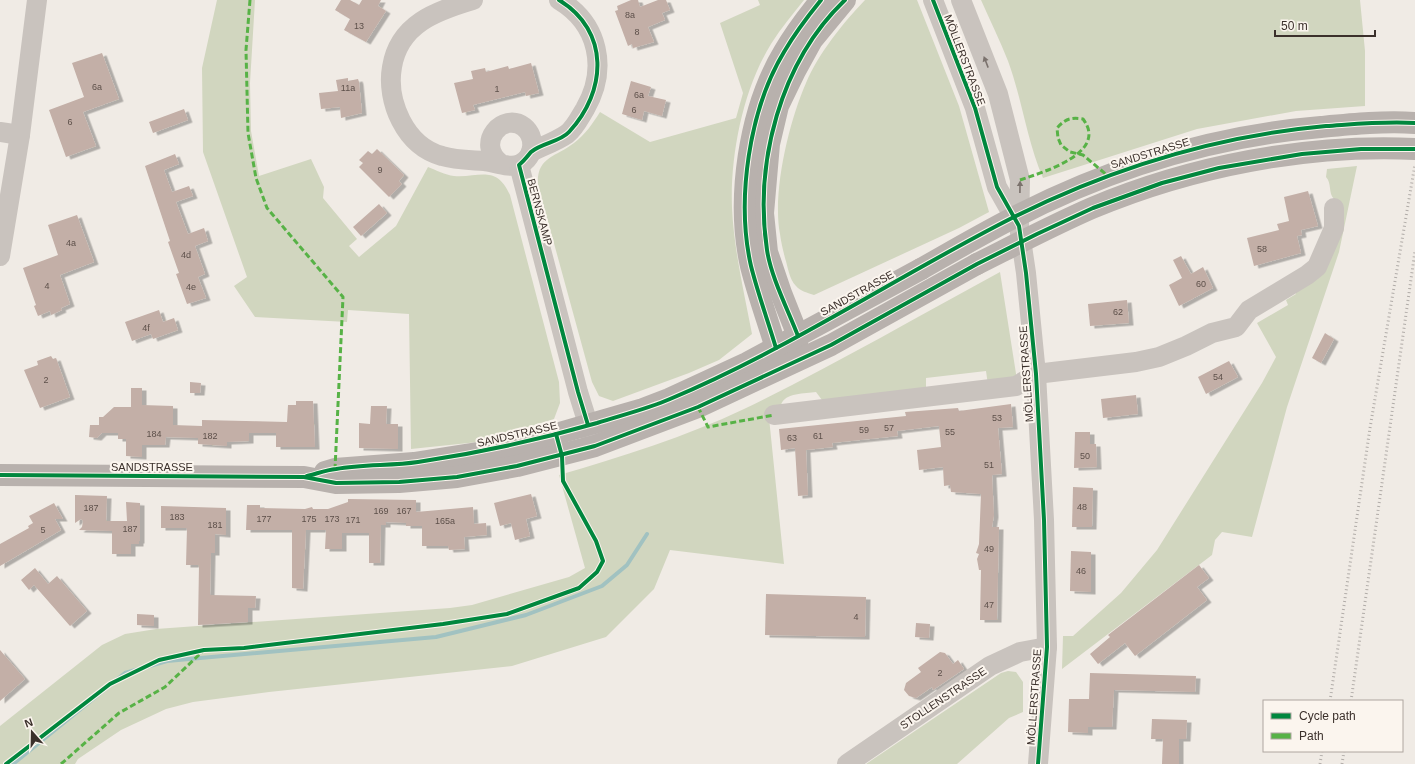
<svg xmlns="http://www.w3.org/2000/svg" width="1415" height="764" viewBox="0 0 1415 764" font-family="Helvetica,sans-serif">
  <defs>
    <filter id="shadow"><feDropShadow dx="4.5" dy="2.5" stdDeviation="0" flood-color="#0004"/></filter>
  </defs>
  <rect width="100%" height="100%" fill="#f0ebe5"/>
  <g fill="#d1d6bf">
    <path d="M217,0H255L250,83L251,131L259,176L311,159L324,187L323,198L357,239L349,246L359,257L396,226L428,167C436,170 445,175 454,176C479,178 496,164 510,195L559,382L560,403L554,419L478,442L411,449L409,314L348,310L347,322L255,317L234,286L247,277L203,152L202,68Z"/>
    <path d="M758,0H804C793,14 781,28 771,44C743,89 730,155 732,208C734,250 744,292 752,334L719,360L689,373L613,401L599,396L592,382L538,185C536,157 556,157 574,143C585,135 593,123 600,112L650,142L736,118L743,93L720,23L760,5Z"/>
    <path d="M865,0H917L959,106L989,212L959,228L814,295C808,293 800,291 796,286C789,279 788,267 785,258C783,250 781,242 780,234C772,192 789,122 806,83C818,54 843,23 865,0Z"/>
    <path d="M981,0H1360L1365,51V106L1296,111L1197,129L1043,178C1027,141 1022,99 1008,61C1000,41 990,20 981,0Z"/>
    <path d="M1357,166L1339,252L1287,407L1252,537L1222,532L1215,540L1212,555L1062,669L1063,636H1073L1121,593L1157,550L1262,383L1276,357L1257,323L1288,305L1286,300L1296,294L1294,290L1314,278L1334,199C1328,193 1332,183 1326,177L1327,169Z"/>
    <path d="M1000,272L1017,380L988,385L986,371L926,378V391L822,400L816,392C805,394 785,392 781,405L768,408L784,564L670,550L654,589L606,637L512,666L269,692L193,702L166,709L121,730L78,759L75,764H0V726L102,645L125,634L156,629L450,608L472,605L569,577L585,568L559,475C621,457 685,437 744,409C831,367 915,318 1000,272Z"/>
    <polygon points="1008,671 1016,672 1023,682 1023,712 1009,718 957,764 866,764 1001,673"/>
  </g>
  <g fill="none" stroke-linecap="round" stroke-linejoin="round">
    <polyline stroke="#a1c2c1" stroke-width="4" points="13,764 125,673 167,661 436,637 526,615 602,586 627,565 647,534"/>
  </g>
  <g fill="#c3afa7" filter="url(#shadow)">
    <polygon points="341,0 350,0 359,5 362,0 381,0 378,6 386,11 366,42 344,30 350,19 335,10"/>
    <polygon points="631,0 638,0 640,7 658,0 666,0 670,10 662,13 665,20 648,27 654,42 633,48 632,44 628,46 615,11 618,10 617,6"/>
    <polygon points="102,53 119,99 83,112 96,146 66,157 49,110 84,97 72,63"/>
    <polygon points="531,63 539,93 526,96 525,92 473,105 475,110 462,113 454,83 473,79 471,71 485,68 486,72 508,66 509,69"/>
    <polygon points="348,78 348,81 358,79 359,82 362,113 341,118 340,107 321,109 319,93 338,91 336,80"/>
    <polygon points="631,81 651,87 648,96 666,100 662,116 644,111 642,120 622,114"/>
    <polygon points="184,109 188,120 153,133 149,122"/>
    <polygon points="377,149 404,175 399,181 402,184 389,197 359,167 363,163 359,160 368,151 372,154"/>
    <polygon points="175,154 179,164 164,170 172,192 189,186 193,196 176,202 188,234 204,228 208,241 195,246 205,274 198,277 206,298 187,304 176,274 179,273 168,242 170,241 145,166"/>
    <polygon points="1308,191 1318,226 1301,230 1302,235 1297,236 1301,253 1254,266 1247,238 1279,230 1277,224 1289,221 1284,197"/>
    <polygon points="379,204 387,213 361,236 353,227"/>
    <polygon points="77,215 94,262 60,275 70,304 61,308 62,310 51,315 50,311 38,316 34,306 36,305 23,268 58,255 48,225"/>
    <polygon points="1181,256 1191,274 1203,267 1213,288 1179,306 1169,285 1182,278 1173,260"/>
    <polygon points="1127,300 1129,323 1090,326 1088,304"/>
    <polygon points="159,310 163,322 174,318 178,330 153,339 151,334 132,341 125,322"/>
    <polygon points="1325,333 1334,339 1321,363 1312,358"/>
    <polygon points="51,356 53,359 56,358 70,397 40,408 24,370 38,365 37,361"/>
    <polygon points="1229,361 1238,377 1206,394 1198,377"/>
    <polygon points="190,382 201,383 200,393 190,393"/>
    <polygon points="131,388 142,388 142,405 173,406 173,425 202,426 202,420 287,422 288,405 296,405 296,401 313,401 315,447 276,447 276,433 249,433 249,441 227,442 227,446 198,444 198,438 166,437 165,445 142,445 142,457 126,456 126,439 118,439 118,433 102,433 97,438 89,437 90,425 99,425 99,417 103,417 114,407 131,407"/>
    <polygon points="1136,395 1138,414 1103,418 1101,399"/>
    <polygon points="1011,404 1013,427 998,428 1002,474 992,475 994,515 992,527 999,527 997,620 980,620 981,570 979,570 977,559 979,554 976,553 979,544 981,494 951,492 950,485 944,486 943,467 919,470 917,450 941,447 939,426 897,431 898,436 832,443 833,447 806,450 808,495 798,496 795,448 781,450 779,429 906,416 905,412 958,408 959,411"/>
    <polygon points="371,406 387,406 386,424 398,424 398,449 359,448 359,423 370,424"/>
    <polygon points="1075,432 1090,432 1090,444 1096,444 1097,467 1074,468"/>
    <polygon points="1073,487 1093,488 1092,527 1072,527"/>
    <polygon points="531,494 537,516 526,519 530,536 515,540 511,523 500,526 494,503"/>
    <polygon points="75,495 107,496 106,521 127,521 126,502 140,503 140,541 139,541 139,544 131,544 131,554 112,554 112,531 79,530 82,527 83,521 81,519 75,523"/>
    <polygon points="348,499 416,500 416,512 473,507 474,524 486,523 487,535 464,537 465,549 449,550 448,546 422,546 422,526 406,526 406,523 386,522 386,525 381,525 380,563 369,563 369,533 342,533 342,549 325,549 326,530 306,530 303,589 292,588 292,530 246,530 247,505 260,505 260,508 305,509 312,507 313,509 328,509 348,502"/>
    <polygon points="54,503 63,519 55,519 61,530 0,566 0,544 29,528 28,526 33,523 29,516"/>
    <polygon points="161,506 226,508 226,535 215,534 215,553 211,553 210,595 256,596 255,608 248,608 248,622 198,625 199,565 186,565 187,528 161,528"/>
    <polygon points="1071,551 1091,552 1091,592 1070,591"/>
    <polygon points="1199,565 1209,578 1197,587 1207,600 1135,656 1125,643 1098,664 1090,654 1110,637 1108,635"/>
    <polygon points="35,568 48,584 57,576 87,611 70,626 34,585 29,590 21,580"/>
    <polygon points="766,594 866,597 865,637 765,635"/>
    <polygon points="137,614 154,615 154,626 137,625"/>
    <polygon points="916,623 930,624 929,638 915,637"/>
    <polygon points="0,650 25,679 0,701"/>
    <polygon points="940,652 945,653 953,664 958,660 964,669 933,690 932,687 916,698 909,696 904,690 906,683 921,672 918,668"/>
    <polygon points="1090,673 1196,676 1195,692 1114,690 1112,727 1088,727 1088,733 1068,732 1069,699 1089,699"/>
    <polygon points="1152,719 1187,720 1186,739 1179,739 1179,764 1162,764 1163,739 1151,739"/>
  </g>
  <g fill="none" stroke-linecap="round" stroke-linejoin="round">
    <g stroke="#c9c3be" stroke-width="20">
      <path d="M473,0C436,11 399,24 392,67C386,101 405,146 442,156C455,160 471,160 484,161C494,162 510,169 520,164C535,157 536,137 524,127C503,111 475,143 500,163"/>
      <polyline points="933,0 975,108 997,187 1019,226"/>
      <polyline points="961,0 998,94 1020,180 1019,226 1026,273 1036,374 1044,520 1047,647 1038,764"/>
      <polyline points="0,132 20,135"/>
      <path d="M531,152C543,146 557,141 567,134C575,128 580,117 585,109C608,69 599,24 559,0"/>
      <polyline points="519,165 578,392 593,440"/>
      <polyline points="0,256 20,135 37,0"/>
      <polyline points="774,415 1016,386 1036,374 1136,362 1159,357 1186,346 1212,333 1236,327 1249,310 1307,275 1317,267 1334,228 1334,208"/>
      <polyline points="847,764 990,666 1020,652 1047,647"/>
    </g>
    <g stroke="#b8b1ad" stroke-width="22">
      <polyline points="796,350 798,336 781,293 767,252 763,213 769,144 778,106 795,71 812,40 845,0"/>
      <path d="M788,356L776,348C768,321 758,294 751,266C736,200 749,110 784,52C795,33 808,16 821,0"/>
      <polyline points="325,472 335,469 414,463 490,451 556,434 643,409 669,399 747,363 921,269"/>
      <polyline points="0,475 304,477 336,483 399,482 457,477 517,466 595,446 698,407 831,345 977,264"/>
    </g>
    <g stroke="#b1aca8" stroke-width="3" stroke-dasharray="1 3" stroke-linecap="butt">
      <polyline points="1330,701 1370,428 1415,164"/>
      <polyline points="1351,701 1415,251"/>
      <polyline points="1320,764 1322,751"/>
      <polyline points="1342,764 1344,751"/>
    </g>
    <g stroke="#b8b1ad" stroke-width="22">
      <path d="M977,264C1015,245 1053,225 1092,208C1192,166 1306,144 1415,149"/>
      <path d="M921,269C951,252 980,235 1011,219C1107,169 1213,136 1321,127C1353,124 1384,121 1415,123"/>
    </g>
    <g stroke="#57b246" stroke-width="3" stroke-dasharray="6 3" stroke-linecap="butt">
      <polyline points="250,0 246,50 248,133 256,178 267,208 343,297 335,469"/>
      <path d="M1020,180C1043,172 1109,153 1083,119C1071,117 1065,119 1057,128L1058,138L1061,145L1070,152L1083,155L1108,176"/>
      <polyline points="698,407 708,427 774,415"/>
      <polyline points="61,764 119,713 165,687 202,652"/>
    </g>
    <defs>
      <g id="cycleway">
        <path d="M559,0C610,31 607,91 569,132C560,142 541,143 531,152C527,157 524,161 519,165L578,392L588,425"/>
        <polyline points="933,0 975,108 997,187 1019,226 1026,273 1036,374 1044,520 1047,647 1038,764"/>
        <path d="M798,336C788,310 771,277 767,250C754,163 780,62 845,0"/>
        <path d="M776,348C768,321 758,294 751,266C736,200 749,110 784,52C795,33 808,16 821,0"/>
        <polyline points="0,475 304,477 336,483 399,482 457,477 517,466 595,446 698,407 831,345 977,264 1037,234 1093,208 1162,183 1219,168 1302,154 1361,149 1415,149"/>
        <path d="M307,476C316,474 326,470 336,469C363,464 391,466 418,462C479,453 538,440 597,423C622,415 647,409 670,399C789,349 896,277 1010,219C1109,169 1216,136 1326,126C1356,124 1385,121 1415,123"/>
        <polyline points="6,764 110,684 159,660 204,650 244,648 443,624 507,614 579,588 597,572 603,561 596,541 563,481 562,456 556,434"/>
      </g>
    </defs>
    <use href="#cycleway" stroke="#fbf5ee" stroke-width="6"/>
    <use href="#cycleway" stroke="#00873e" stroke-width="4"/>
  </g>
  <defs><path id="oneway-solid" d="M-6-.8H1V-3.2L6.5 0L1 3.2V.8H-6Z"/></defs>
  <g fill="#7b726d">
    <use href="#oneway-solid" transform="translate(986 62) rotate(-111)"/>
    <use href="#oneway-solid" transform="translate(1020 187) rotate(-89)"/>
  </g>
  <g text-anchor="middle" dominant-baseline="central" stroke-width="4" stroke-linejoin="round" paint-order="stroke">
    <g font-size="9" fill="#5d504a">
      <text x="630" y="15">8a</text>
      <text x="359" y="26">13</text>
      <text x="637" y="32">8</text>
      <text x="97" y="87">6a</text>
      <text x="348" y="88">11a</text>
      <text x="497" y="89">1</text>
      <text x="639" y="95">6a</text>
      <text x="634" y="110">6</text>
      <text x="70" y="122">6</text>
      <text x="380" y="170">9</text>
      <text x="71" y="243">4a</text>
      <text x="1262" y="249">58</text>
      <text x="186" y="255">4d</text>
      <text x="1201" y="284">60</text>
      <text x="47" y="286">4</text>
      <text x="191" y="287">4e</text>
      <text x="1118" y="312">62</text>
      <text x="146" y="328">4f</text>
      <text x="1218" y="377">54</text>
      <text x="46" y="380">2</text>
      <text x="997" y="418">53</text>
      <text x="889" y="428">57</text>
      <text x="864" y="430">59</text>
      <text x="950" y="432">55</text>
      <text x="154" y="434">184</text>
      <text x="210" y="436">182</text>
      <text x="818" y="436">61</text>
      <text x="792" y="438">63</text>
      <text x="1085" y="456">50</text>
      <text x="989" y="465">51</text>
      <text x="1082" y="507">48</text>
      <text x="91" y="508">187</text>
      <text x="381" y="511">169</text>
      <text x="404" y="511">167</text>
      <text x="177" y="517">183</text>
      <text x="264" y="519">177</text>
      <text x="309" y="519">175</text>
      <text x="332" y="519">173</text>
      <text x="353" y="520">171</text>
      <text x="445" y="521">165a</text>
      <text x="215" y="525">181</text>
      <text x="130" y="529">187</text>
      <text x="43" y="530">5</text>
      <text x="989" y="549">49</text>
      <text x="1081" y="571">46</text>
      <text x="989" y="605">47</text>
      <text x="856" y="617">4</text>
      <text x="940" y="673">2</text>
    </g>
    <g font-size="11" fill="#3b302b" stroke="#fbf5ee">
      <text transform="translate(965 60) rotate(69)">MÖLLERSTRASSE</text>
      <text transform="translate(1150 153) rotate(-17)">SANDSTRASSE</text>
      <text transform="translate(540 212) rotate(75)">BERNSKAMP</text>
      <text transform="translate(857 293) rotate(-29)">SANDSTRASSE</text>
      <text transform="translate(1026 374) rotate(-94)">MÖLLERSTRASSE</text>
      <text transform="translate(517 434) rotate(-13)">SANDSTRASSE</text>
      <text x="152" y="467">SANDSTRASSE</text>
      <text transform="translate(1034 697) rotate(-86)">MÖLLERSTRASSE</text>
      <text transform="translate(943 698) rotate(-34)">STOLLENSTRASSE</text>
    </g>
  </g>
  <rect x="1263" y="700" width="140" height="52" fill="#fbf5ee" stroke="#aea6a0"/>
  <rect x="1271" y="713" width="20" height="6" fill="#00873e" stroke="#aea6a0"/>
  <text x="1299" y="720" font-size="12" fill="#3b302b">Cycle path</text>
  <rect x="1271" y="733" width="20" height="6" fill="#57b246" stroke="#aea6a0"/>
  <text x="1299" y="740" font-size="12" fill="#3b302b">Path</text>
  <g transform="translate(32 732) rotate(340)" stroke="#fbf5ee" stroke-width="3" paint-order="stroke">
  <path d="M0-3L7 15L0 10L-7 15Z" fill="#3b302b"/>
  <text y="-6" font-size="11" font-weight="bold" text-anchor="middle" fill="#3b302b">N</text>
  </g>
  <path d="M1275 30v6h100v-6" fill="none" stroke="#3b302b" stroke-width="2"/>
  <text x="1281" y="30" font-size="12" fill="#3b302b" stroke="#fbf5ee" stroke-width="3" paint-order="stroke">50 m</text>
</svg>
